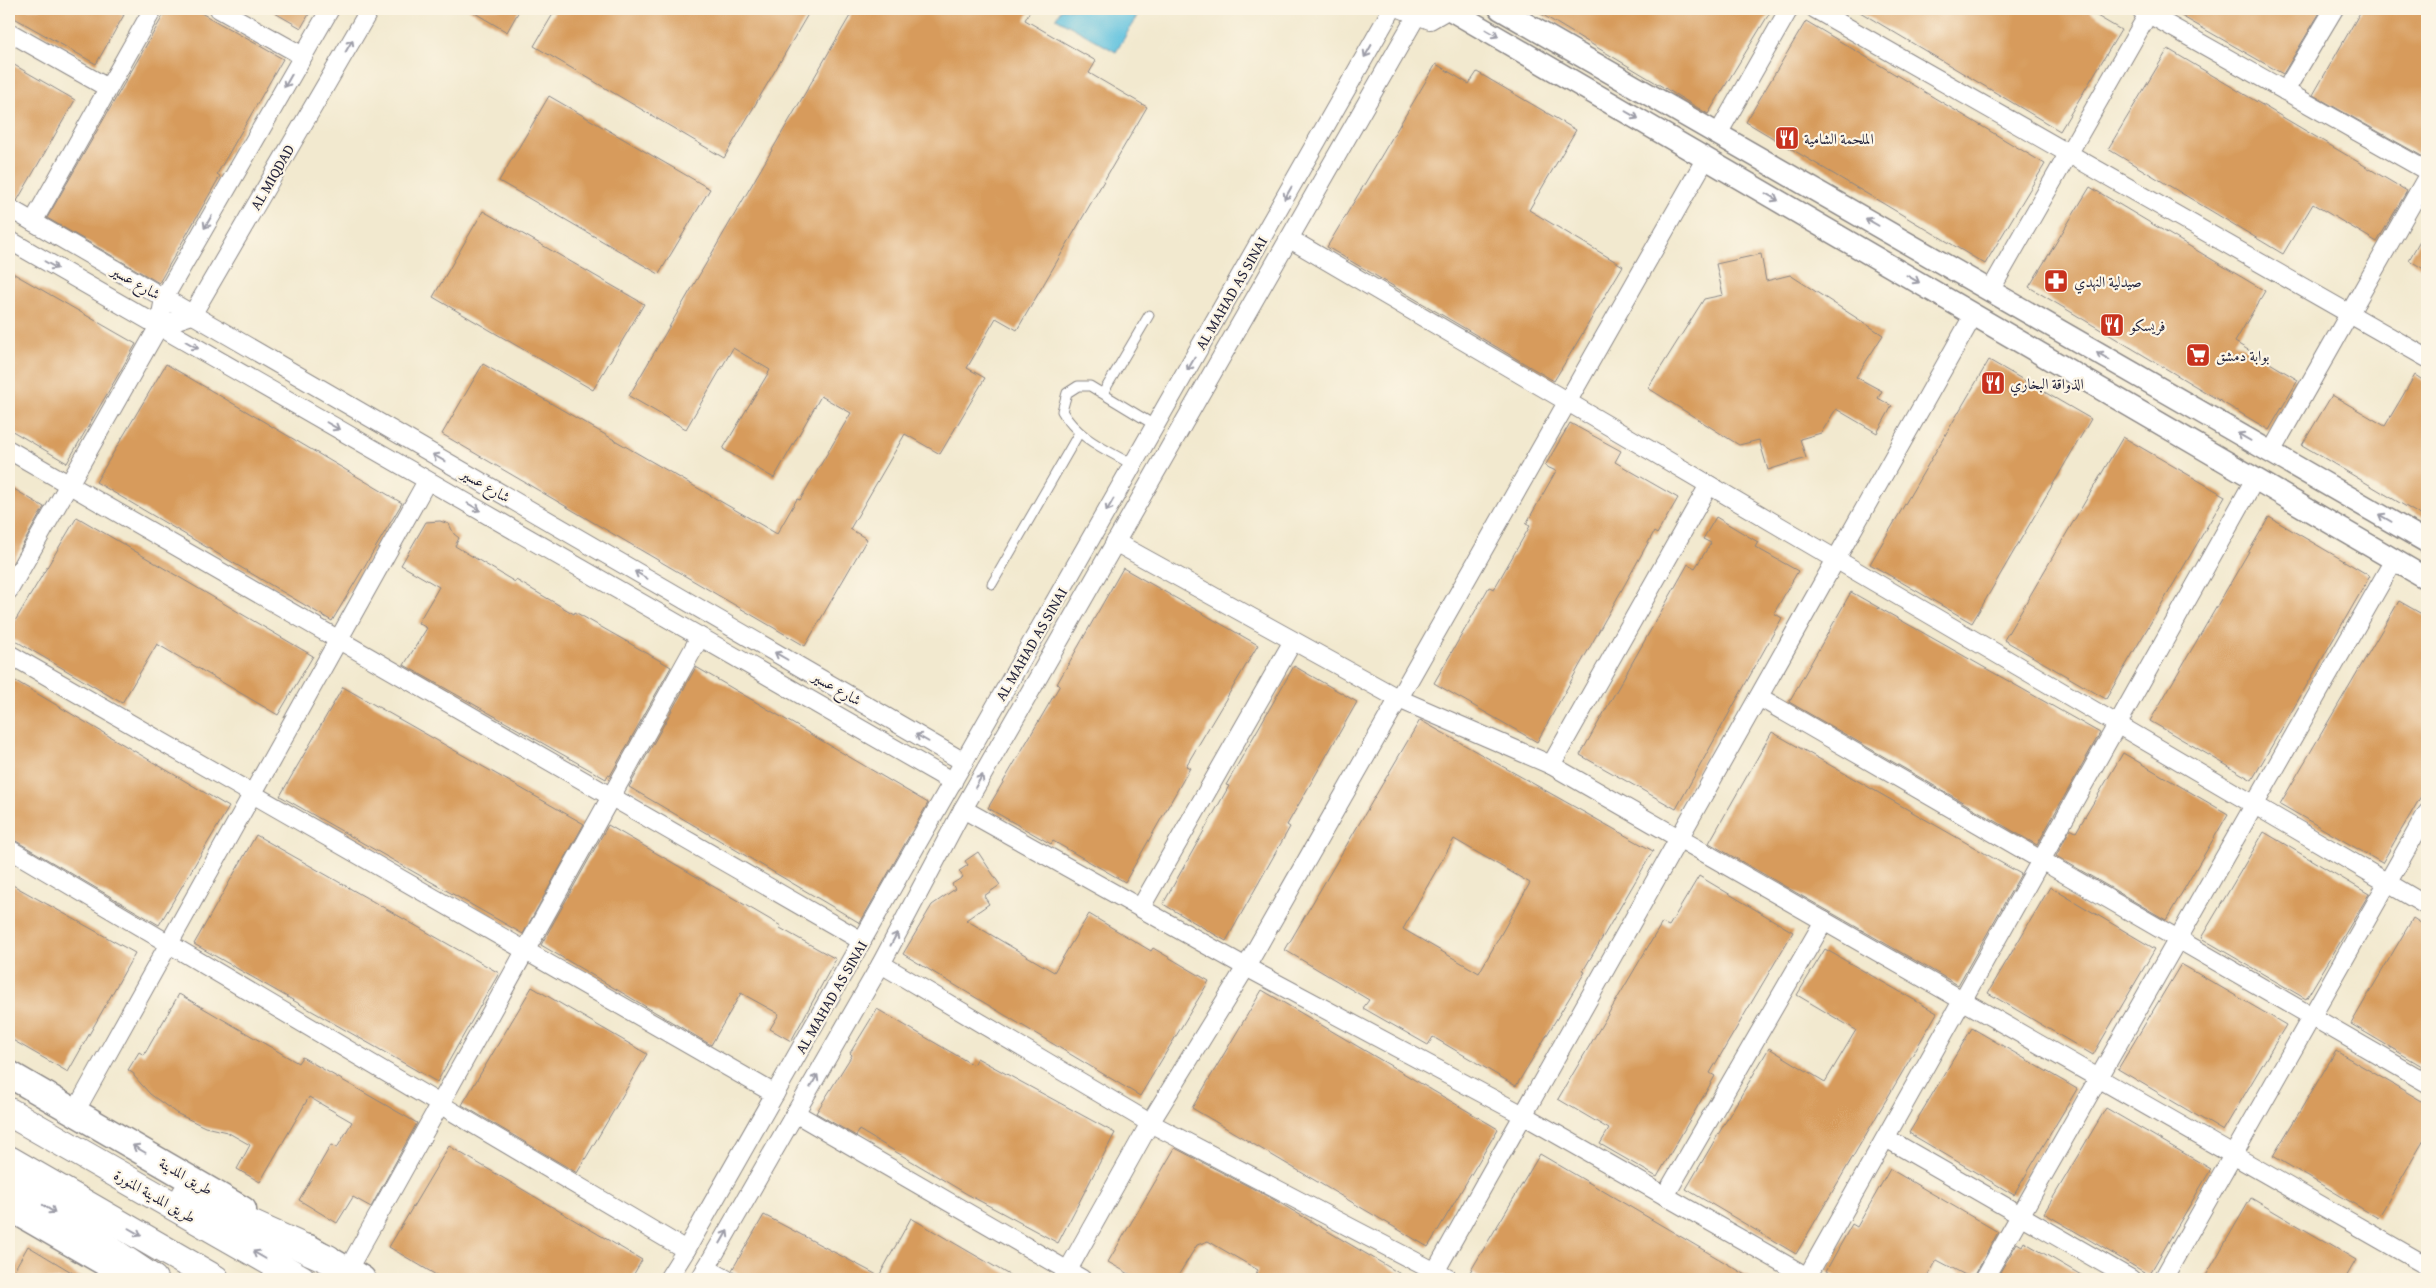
<svg xmlns="http://www.w3.org/2000/svg" width="2436" height="1288" viewBox="0 0 2436 1288" font-family="'Gentium Book Plus',Amiri,serif">
  <rect width="100%" height="100%" fill="#fcf5e5"/>
  <filter id="ink" filterUnits="userSpaceOnUse"><feTurbulence type="fractalNoise" baseFrequency=".02" numOctaves="2"/><feDisplacementMap in="SourceGraphic" scale="10" xChannelSelector="R" yChannelSelector="G"/><feConvolveMatrix kernelMatrix="1 2 1 2 8 2 1 2 1" color-interpolation-filters="sRGB"/></filter>
  <filter id="wash" filterUnits="userSpaceOnUse"><feTurbulence type="fractalNoise" baseFrequency=".0096" numOctaves="4" result="noise"/><feDisplacementMap in="SourceGraphic" scale="20" xChannelSelector="R" yChannelSelector="G"/><feGaussianBlur stdDeviation="1.12" result="paint"/><feColorMatrix in="noise" values="0 0 0 0 0 0 0 0 0 0 0 0 0 0 0 0 0 1.4 0 .05"/><feComposite in="paint" operator="in"/></filter>
  <g filter="url(#wash)">
    <rect width="100%" height="100%" fill="#f2e9cf"/>
    <polygon fill="#61c2df" stroke="#42728d" points="1061,9 1141,9 1116,52 1056,18"/>
    <g id="blocks">
      <g fill="#d79b5c" fill-rule="evenodd">
        <polygon points="9,9 113,9 124,15 96,64 9,15"/>
        <polygon points="167,9 194,9 283,59 217,174 220,176 159,283 47,218"/>
        <polygon points="268,9 312,9 301,28"/>
        <polygon points="468,9 520,9 507,32"/>
        <polygon points="556,9 811,9 724,158 534,46"/>
        <polygon points="854,9 1031,9 1025,20 1096,61 1089,73 1147,107 1017,330 996,318 967,368 985,378 940,454 905,434 850,529 867,539 805,646 442,434 483,364 777,534 797,499 800,500 851,413 821,396 774,478 723,449 770,370 733,348 686,429 629,396"/>
        <polygon points="1533,9 1772,9 1708,114"/>
        <polygon points="1855,9 2085,9 2121,30 2060,131"/>
        <polygon points="2169,9 2322,9 2283,74"/>
        <polygon points="2362,9 2427,9 2427,159 2313,95"/>
        <polygon points="1806,21 2045,164 1985,264 1746,122"/>
        <polygon points="2168,49 2407,191 2377,242 2313,204 2283,254 2108,149"/>
        <polygon points="9,62 75,100 17,201 9,197"/>
        <polygon points="1436,64 1469,84 1477,72 1576,130 1529,210 1623,266 1554,381 1327,247"/>
        <polygon points="549,96 710,189 659,274 499,181"/>
        <polygon points="2090,187 2265,291 2235,342 2298,380 2269,430 2029,287"/>
        <polygon points="483,211 644,304 593,390 433,297"/>
        <polygon points="2427,228 2427,271 2409,260"/>
        <polygon points="1761,254 1766,281 1790,275 1883,335 1856,377 1882,391 1878,398 1892,406 1877,433 1836,409 1821,433 1800,439 1806,458 1768,470 1759,440 1739,445 1648,388 1704,299 1723,295 1716,264"/>
        <polygon points="9,271 136,344 67,463 9,429"/>
        <polygon points="1989,360 2091,419 1972,623 1870,564"/>
        <polygon points="166,364 402,503 332,621 96,482"/>
        <polygon points="2415,375 2427,383 2427,519 2302,445 2332,395 2385,426"/>
        <polygon points="1570,423 1621,451 1615,462 1678,498 1657,534 1654,532 1537,742 1434,683 1489,587 1494,589 1530,526 1526,524 1556,471 1545,466"/>
        <polygon points="2123,437 2225,496 2106,699 2004,640"/>
        <polygon points="9,486 44,507 9,569"/>
        <polygon points="77,517 313,656 278,715 157,644 122,703 9,637 9,631"/>
        <polygon points="1716,517 1758,542 1755,547 1798,571 1774,613 1782,618 1676,809 1580,755 1688,564 1695,568 1711,543 1703,539"/>
        <polygon points="2269,517 2370,576 2252,780 2150,721"/>
        <polygon points="440,521 449,524 454,534 459,538 455,546 515,582 516,580 574,614 575,612 671,667 610,776 608,775 606,779 404,665 427,628 418,623 439,587 401,565 426,522"/>
        <polygon points="1123,568 1258,645 1186,766 1190,768 1125,882 1053,841 1051,844 988,808 1060,685 1057,684"/>
        <polygon points="1851,592 2100,733 2037,845 1789,702"/>
        <polygon points="2399,601 2427,617 2427,786 2382,863 2280,804"/>
        <polygon points="1294,666 1357,702 1287,825 1290,827 1226,941 1163,904 1229,786 1226,785"/>
        <polygon points="696,667 928,803 860,923 629,787"/>
        <polygon points="9,677 229,807 159,925 9,837"/>
        <polygon points="343,687 584,824 523,934 280,796"/>
        <path d="M1420,720L1653,851L1583,971L1585,972L1516,1086L1433,1037L1428,1045L1363,1008L1369,1000L1285,950ZM1454,839L1530,883L1479,973L1403,929Z"/>
        <polygon points="1772,732 2021,874 1958,985 1709,843"/>
        <polygon points="2123,753 2228,814 2166,920 2056,856 2070,829 2076,832"/>
        <polygon points="608,825 781,926 780,928 836,959 791,1041 770,1029 779,1014 741,993 711,1045 541,945"/>
        <polygon points="2264,832 2369,894 2306,999 2201,938"/>
        <polygon points="256,835 499,973 437,1082 194,944"/>
        <polygon points="978,852 1000,885 984,896 989,904 966,920 1054,972 1089,914 1151,951 1153,948 1209,981 1140,1096 903,954 932,905 955,889 952,884 963,877 959,871 968,865 965,861"/>
        <polygon points="1699,876 1793,932 1710,1073 1715,1076 1657,1177 1600,1144 1609,1129 1558,1099 1662,923 1669,926"/>
        <polygon points="9,883 135,953 68,1072 9,1038"/>
        <polygon points="2050,887 2155,949 2093,1055 1988,993"/>
        <polygon points="2413,918 2427,927 2427,1069 2351,1024"/>
        <polygon points="1825,949 1937,1013 1796,1254 1686,1189 1769,1048 1825,1082 1856,1030 1797,995"/>
        <polygon points="2181,964 2286,1025 2223,1131 2118,1069"/>
        <polygon points="532,987 647,1054 577,1173 462,1105"/>
        <polygon points="1262,990 1498,1129 1428,1247 1192,1108"/>
        <polygon points="179,994 298,1063 302,1057 417,1123 371,1207 353,1197 337,1223 299,1200 331,1145 337,1148 352,1122 309,1097 260,1182 237,1169 250,1145 227,1132 205,1127 176,1113 150,1094 134,1076 134,1074 128,1070 139,1052 144,1055"/>
        <polygon points="877,1009 973,1065 977,1058 1115,1133 1058,1243 967,1194 859,1130 856,1136 816,1113 852,1055 850,1053"/>
        <polygon points="1972,1028 2077,1089 2014,1195 1909,1133"/>
        <polygon points="2336,1051 2427,1104 2427,1135 2378,1218 2273,1156"/>
        <polygon points="2106,1108 2211,1169 2149,1275 2044,1213"/>
        <polygon points="449,1146 642,1260 631,1279 443,1279 389,1247"/>
        <polygon points="1175,1148 1273,1199 1409,1279 1253,1279 1258,1270 1208,1241 1197,1245 1176,1279 1138,1279 1108,1262"/>
        <polygon points="1540,1154 1598,1188 1753,1279 1482,1279 1470,1272"/>
        <polygon points="1890,1169 1998,1232 1973,1279 1937,1260 1926,1279 1841,1279 1826,1271 1852,1224 1857,1227"/>
        <polygon points="2251,1198 2356,1260 2345,1279 2204,1279"/>
        <polygon points="764,1215 879,1276 911,1218 1016,1279 748,1279 732,1270"/>
        <polygon points="2024,1242 2088,1279 1996,1279 2017,1243 2022,1246"/>
        <polygon points="28,1246 83,1279 9,1279"/>
      </g>
    </g>
  </g>
  <g filter="url(#ink)">
    <use href="#blocks" fill-opacity="0" stroke="#8a8685" stroke-width="1"/>
    <g fill="none" stroke-linecap="round" stroke-linejoin="round">
      <defs>
        <g id="service">
          <polyline points="1103,393 1149,315"/>
          <path d="M1133,465C1107,450 1077,438 1062,411L1067,393L1078,386H1090L1156,426"/>
          <polyline points="992,584 1079,433"/>
        </g>
        <g id="minor">
          <polyline points="219,9 303,56"/>
          <polyline points="330,9 164,298 159,326 192,315 370,9"/>
          <polyline points="1402,9 1430,20 1449,9"/>
          <polyline points="1815,9 2427,358"/>
          <polyline points="2140,9 2427,171"/>
          <polyline points="9,32 108,88"/>
          <polyline points="2285,91 2334,9"/>
          <polyline points="1718,134 1789,9"/>
          <polyline points="9,208 964,762"/>
          <polyline points="33,222 153,9"/>
          <polyline points="1290,239 2427,906"/>
          <polyline points="9,240 953,782"/>
          <polyline points="1990,291 2151,9"/>
          <polyline points="9,450 862,941"/>
          <polyline points="2271,452 2427,177"/>
          <polyline points="1115,542 1399,699 1551,765 2427,1266"/>
          <polyline points="9,590 159,326"/>
          <polyline points="9,654 775,1094"/>
          <polyline points="1759,697 2427,1083"/>
          <polyline points="1551,765 1709,485"/>
          <polyline points="963,809 1246,967 1523,1115 1811,1279"/>
          <polyline points="9,849 686,1250"/>
          <polyline points="1141,907 1293,641"/>
          <polyline points="881,964 1150,1123 1449,1279"/>
          <polyline points="75,1112 427,481"/>
          <polyline points="795,1113 1082,1279"/>
          <polyline points="1886,1138 2131,1279"/>
          <polyline points="1665,1196 1824,921"/>
          <polyline points="706,1268 726,1279"/>
          <polyline points="347,1271 700,637"/>
          <polyline points="668,1279 686,1250 1392,9"/>
          <polyline points="700,1279 881,964 963,809 1417,15"/>
          <polyline points="1063,1279 1150,1123 1246,967 1706,158"/>
          <polyline points="1431,1279 1974,314"/>
          <polyline points="1806,1279 2255,479"/>
          <polyline points="1984,1279 2394,560"/>
          <polyline points="2163,1279 2427,813"/>
        </g>
        <g id="tertiary">
          <polyline points="1449,9 2427,579"/>
          <polyline points="1500,9 2427,542"/>
        </g>
        <g id="primary">
          <polyline points="9,1074 243,1210"/>
          <polyline points="9,1207 130,1277"/>
          <polyline points="309,1248 362,1279"/>
        </g>
        <g id="motorway">
          <polyline points="9,1112 301,1279"/>
          <polyline points="9,1160 215,1279"/>
          <polyline points="9,1182 153,1279"/>
          <polyline points="186,1195 328,1259"/>
        </g>
      </defs>
      <use href="#service" stroke="#8a8685" stroke-width="11"/>
      <use href="#minor" stroke="#8a8685" stroke-width="20"/>
      <use href="#tertiary" stroke="#8a8685" stroke-width="24"/>
      <use href="#primary" stroke="#8a8685" stroke-width="29"/>
      <use href="#motorway" stroke="#8a8685" stroke-width="30"/>
      <use href="#service" stroke="#fff" stroke-width="9"/>
      <use href="#minor" stroke="#fff" stroke-width="18"/>
      <use href="#tertiary" stroke="#fff" stroke-width="21"/>
      <use href="#primary" stroke="#fff" stroke-width="26"/>
      <use href="#motorway" stroke="#fff" stroke-width="28"/>
    </g>
    <defs><path id="oneway-shaft" d="M-6 0H5M1.5-3L5.5 0L1.5 3" fill="none" stroke-width="1.6" stroke-linecap="round" stroke-linejoin="round" transform="scale(1.25)"/></defs>
    <g stroke="#9c9ca7">
      <use href="#oneway-shaft" transform="translate(1492 33) rotate(30)"/>
      <use href="#oneway-shaft" transform="translate(349 46) rotate(-60)"/>
      <use href="#oneway-shaft" transform="translate(1368 51) rotate(120)"/>
      <use href="#oneway-shaft" transform="translate(288 81) rotate(120)"/>
      <use href="#oneway-shaft" transform="translate(1632 115) rotate(30)"/>
      <use href="#oneway-shaft" transform="translate(1288 193) rotate(120)"/>
      <use href="#oneway-shaft" transform="translate(1772 197) rotate(30)"/>
      <use href="#oneway-shaft" transform="translate(208 222) rotate(120)"/>
      <use href="#oneway-shaft" transform="translate(1872 222) rotate(-150)"/>
      <use href="#oneway-shaft" transform="translate(51 265) rotate(30)"/>
      <use href="#oneway-shaft" transform="translate(1913 279) rotate(30)"/>
      <use href="#oneway-shaft" transform="translate(192 345) rotate(30)"/>
      <use href="#oneway-shaft" transform="translate(2103 356) rotate(-150)"/>
      <use href="#oneway-shaft" transform="translate(1191 364) rotate(120)"/>
      <use href="#oneway-shaft" transform="translate(333 426) rotate(30)"/>
      <use href="#oneway-shaft" transform="translate(2244 437) rotate(-150)"/>
      <use href="#oneway-shaft" transform="translate(439 458) rotate(-150)"/>
      <use href="#oneway-shaft" transform="translate(1110 505) rotate(120)"/>
      <use href="#oneway-shaft" transform="translate(474 507) rotate(30)"/>
      <use href="#oneway-shaft" transform="translate(2385 518) rotate(-150)"/>
      <use href="#oneway-shaft" transform="translate(641 575) rotate(-150)"/>
      <use href="#oneway-shaft" transform="translate(781 656) rotate(-150)"/>
      <use href="#oneway-shaft" transform="translate(922 738) rotate(-150)"/>
      <use href="#oneway-shaft" transform="translate(979 781) rotate(-60)"/>
      <use href="#oneway-shaft" transform="translate(894 939) rotate(-62)"/>
      <use href="#oneway-shaft" transform="translate(814 1081) rotate(-60)"/>
      <use href="#oneway-shaft" transform="translate(139 1149) rotate(-150)"/>
      <use href="#oneway-shaft" transform="translate(49 1209) rotate(34)"/>
      <use href="#oneway-shaft" transform="translate(135 1232) rotate(30)"/>
      <use href="#oneway-shaft" transform="translate(724 1237) rotate(-60)"/>
      <use href="#oneway-shaft" transform="translate(259 1255) rotate(-150)"/>
    </g>
  </g>
  <defs>
    <symbol id="restaurant-square" viewBox="-11 -11 22 22"><rect x="-9" y="-9" width="18" height="18" rx="4" fill="#c8321e" stroke="#fcf5e5"/><path d="M-5-6h1v4h1v-4h1v4h1v-4h1v5L-1.5 .5V6h-2V.5L-5-1ZM5-6V6H3V1.5H1.5Q1.5-4 5-6Z" fill="#fff"/></symbol>
    <symbol id="pharmacy-square" viewBox="-11 -11 22 22"><rect x="-9" y="-9" width="18" height="18" rx="4" fill="#c8321e" stroke="#fcf5e5"/><path d="M-2-6h4v4h4v4h-4v4h-4v-4h-4v-4h4Z" fill="#fff"/></symbol>
    <symbol id="supermarket-square" viewBox="-11 -11 22 22"><rect x="-9" y="-9" width="18" height="18" rx="4" fill="#c8321e" stroke="#fcf5e5"/><path d="M-6-5.5h2.5l.6 2H6L4.5 2H-2.5L-4.4-4H-6ZM-1.5 3.2a1.3 1.3 0 1 0 .1 0ZM3 3.2a1.3 1.3 0 1 0 .1 0Z" fill="#fff"/></symbol>
  </defs>
  <g fill-rule="evenodd">
    <use href="#restaurant-square" x="1773" y="124" width="28" height="28"/>
    <use href="#pharmacy-square" x="2042" y="267" width="28" height="28"/>
    <use href="#restaurant-square" x="2098" y="311" width="28" height="28"/>
    <use href="#supermarket-square" x="2184" y="341" width="28" height="28"/>
    <use href="#restaurant-square" x="1979" y="369" width="28" height="28"/>
  </g>
  <g text-anchor="middle" dominant-baseline="central" stroke-width="4.5" stroke-linejoin="round" paint-order="stroke">
    <g font-size="15" fill="#22223b" stroke="#fcf5e5" text-anchor="start">
      <text x="1804" y="138">الملحمة الشامية</text>
      <text x="2074" y="281">صيدلية النهدي</text>
      <text x="2130" y="325">فريسكو</text>
      <text x="2216" y="355">بوابة دمشق</text>
      <text x="2010" y="383">الذواقة البخاري</text>
    </g>
    <g font-size="15" fill="#22223b" stroke="#fcf5e5">
      <text transform="translate(272 177) rotate(-60)">AL MIQDAD</text>
      <text transform="translate(136 282) rotate(30)">شارع عسير</text>
      <text transform="translate(1231 293) rotate(-60)">AL MAHAD AS SINAI</text>
      <text transform="translate(486 485) rotate(30)">شارع عسير</text>
      <text transform="translate(1031 644) rotate(-60)">AL MAHAD AS SINAI</text>
      <text transform="translate(837 688) rotate(30)">شارع عسير</text>
      <text transform="translate(831 997) rotate(-60)">AL MAHAD AS SINAI</text>
      <text transform="translate(186 1176) rotate(30)">طريق المدينة</text>
      <text transform="translate(155 1196) rotate(30)">طريق المدينة المنورة</text>
    </g>
  </g>
  <rect width="2436" height="1288" fill="none" stroke="#fcf5e5" stroke-width="30"/>
</svg>
